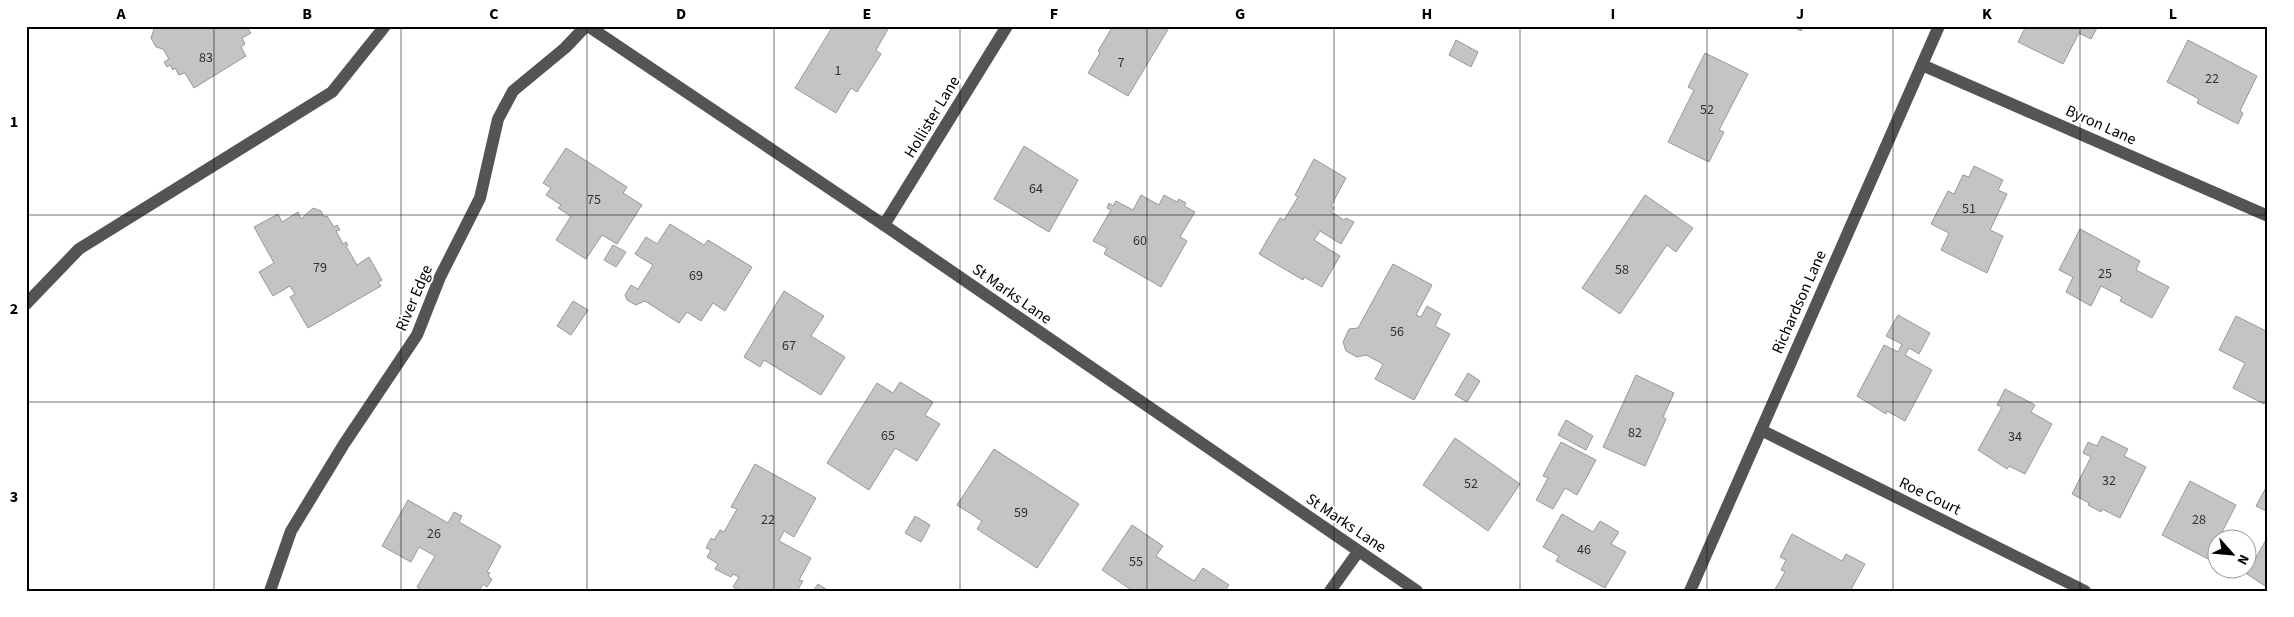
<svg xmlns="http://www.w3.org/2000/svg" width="2294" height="617" viewBox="0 0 2294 617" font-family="'Source Sans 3',sans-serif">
  <rect width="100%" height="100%" fill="#fff"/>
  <g fill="#c4c4c4" stroke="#989898">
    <polygon points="152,26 246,26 251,33 242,38 245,44 241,47 246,56 194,88 185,73 179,75 175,68 173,70 170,65 167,67 164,62 169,59 163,49 156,47 151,38 154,29"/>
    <polygon points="833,26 885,26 888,29 876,50 881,54 857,92 851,88 836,113 795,88"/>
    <polygon points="1113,26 1170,26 1128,96 1088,73 1100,53 1098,51"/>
    <polygon points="1791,26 1803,26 1801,31"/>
    <polygon points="2026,26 2098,26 2091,39 2079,33 2063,64 2018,42"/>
    <polygon points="1456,40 1478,52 1471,67 1449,55"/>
    <polygon points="2188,40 2257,76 2240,111 2243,113 2238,124 2197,103 2199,99 2167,82"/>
    <polygon points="1705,53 1748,74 1719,130 1724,132 1709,162 1668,142 1694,90 1688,87"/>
    <polygon points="1024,146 1078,180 1049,232 994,199"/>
    <polygon points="566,148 627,187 623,193 642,205 617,244 602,235 586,259 556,240 571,216 558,208 561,205 546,195 551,188 543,183"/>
    <polygon points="1314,159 1346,178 1331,206 1334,208 1331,212 1344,220 1346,218 1354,222 1341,244 1320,231 1314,240 1340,256 1322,287 1304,277 1303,280 1259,254 1280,218 1284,220 1298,197 1295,195"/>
    <polygon points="1974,166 2003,180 1998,190 2007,194 1990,230 2003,236 1987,273 1941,250 1949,233 1931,224 1948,191 1954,194 1963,175 1969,177"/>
    <polygon points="1141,195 1159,205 1164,195 1177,202 1179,199 1186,203 1184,206 1195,212 1180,237 1187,241 1161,287 1104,254 1107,248 1093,241 1111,210 1107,208 1109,203 1113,206 1116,201 1133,210"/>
    <polygon points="1645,195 1693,228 1676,252 1667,245 1620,314 1582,288"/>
    <polygon points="313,208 321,211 324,217 327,216 334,227 337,225 340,230 336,231 343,244 346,242 348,245 346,246 357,265 369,257 382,280 378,282 381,286 308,328 290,297 295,294 290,286 273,296 259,272 274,263 254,227 278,214 282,222 298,212 301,219"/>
    <polygon points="670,224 704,245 708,240 752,267 725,311 713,303 701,321 687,312 679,323 645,301 636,305 627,300 625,295 631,285 638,289 653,265 635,254 646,237 657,244"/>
    <polygon points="2080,229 2140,261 2136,270 2169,287 2152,318 2120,301 2122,297 2101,286 2091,306 2066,292 2073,277 2059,270"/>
    <polygon points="613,245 626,252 616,267 604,260"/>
    <polygon points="1393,264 1432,285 1416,315 1421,317 1427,306 1441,314 1435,326 1450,334 1414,400 1375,379 1383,364 1366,355 1357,357 1346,351 1343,342 1349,329 1358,328"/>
    <polygon points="784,291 824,316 811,336 845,357 821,395 764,360 760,367 744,357"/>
    <polygon points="573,301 588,310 571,335 557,326"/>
    <polygon points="1898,315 1930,333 1919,354 1909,348 1905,355 1932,370 1905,421 1887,411 1886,414 1857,396 1884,345 1898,352 1902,344 1886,336"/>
    <polygon points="2236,316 2268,332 2268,397 2264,404 2233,388 2245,363 2219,350"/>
    <polygon points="1468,373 1480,381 1467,402 1455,395"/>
    <polygon points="1636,375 1674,393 1663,417 1666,419 1645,466 1603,447"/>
    <polygon points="900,382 933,402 925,415 940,424 917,461 895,448 869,490 827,463 877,383 893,393"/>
    <polygon points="2005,389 2035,405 2031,412 2052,424 2025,474 2009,466 2007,469 1978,450 2002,407 1997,405"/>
    <polygon points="1566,420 1593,436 1586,450 1558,435"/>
    <polygon points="2102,436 2128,449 2124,456 2146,467 2120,518 2102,509 2101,512 2088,505 2089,503 2072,494 2091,457 2083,453 2088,442 2097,446"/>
    <polygon points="1455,438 1520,484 1488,531 1423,485"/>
    <polygon points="1561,442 1596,460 1577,495 1565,488 1553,509 1536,500 1548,478 1543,476"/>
    <polygon points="994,449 1079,504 1037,568 977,529 982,521 957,505"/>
    <polygon points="755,464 816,498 794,537 784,531 779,541 811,558 799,580 803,581 797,591 741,591 733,587 739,577 733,574 731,577 715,569 718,564 707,557 711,550 706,548 711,538 714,540 720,530 724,532 737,509 731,507"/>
    <polygon points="2190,481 2236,505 2208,559 2162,535"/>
    <polygon points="2268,484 2268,512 2256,506"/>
    <polygon points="408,500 448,523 454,512 462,516 459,522 501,546 487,572 490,573 488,576 492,579 487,587 483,584 479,591 423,591 417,587 435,556 419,547 411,562 382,546"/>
    <polygon points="1562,514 1593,532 1600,521 1619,532 1611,544 1626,552 1605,588 1556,561 1559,556 1543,547"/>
    <polygon points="915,516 930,525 921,542 905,533"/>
    <polygon points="1132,525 1163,546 1156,556 1194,581 1203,568 1229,585 1225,591 1133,591 1102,570"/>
    <polygon points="1792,534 1842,561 1846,554 1865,564 1850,591 1774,591 1785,572 1781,570 1786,560 1780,557"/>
    <polygon points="2268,536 2268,588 2247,574"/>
    <polygon points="818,584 829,591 813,591"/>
  </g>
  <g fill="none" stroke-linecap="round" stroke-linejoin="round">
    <g stroke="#545454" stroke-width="12">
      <polyline points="588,26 884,225 1417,591"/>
      <polyline points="1922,65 2268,216"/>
      <polyline points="884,225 1007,26"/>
      <polyline points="26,304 79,249 332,92 385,26"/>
      <polyline points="1761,430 2085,591"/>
      <polyline points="270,591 291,531 344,444 417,335 440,277 480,198 498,119 513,91 565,48 586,26"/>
      <polyline points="1330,591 1358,552"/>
      <polyline points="1690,591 1939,26"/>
    </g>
  </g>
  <path fill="none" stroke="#000" stroke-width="1" stroke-opacity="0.55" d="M214,26V591M401,26V591M587,26V591M774,26V591M960,26V591M1147,26V591M1334,26V591M1520,26V591M1707,26V591M1893,26V591M2080,26V591M26,215H2268M26,402H2268"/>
  <g text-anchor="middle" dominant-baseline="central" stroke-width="4" stroke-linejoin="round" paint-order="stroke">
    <g font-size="14" fill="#313131">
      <text x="206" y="58">83</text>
      <text x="1121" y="63">7</text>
      <text x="838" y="71">1</text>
      <text x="2212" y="79">22</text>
      <text x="1707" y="110">52</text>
      <text x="1036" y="189">64</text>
      <text x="594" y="200">75</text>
      <text x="1969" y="209">51</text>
      <text x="1140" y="241">60</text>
      <text x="320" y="268">79</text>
      <text x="1622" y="270">58</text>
      <text x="2105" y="274">25</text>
      <text x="696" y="276">69</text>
      <text x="1397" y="332">56</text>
      <text x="789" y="346">67</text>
      <text x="1635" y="433">82</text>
      <text x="888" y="436">65</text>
      <text x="2015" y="437">34</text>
      <text x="2109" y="481">32</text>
      <text x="1471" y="484">52</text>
      <text x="1021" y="513">59</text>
      <text x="768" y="520">22</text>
      <text x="2199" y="520">28</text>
      <text x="434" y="534">26</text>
      <text x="1584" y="550">46</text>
      <text x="1136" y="562">55</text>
    </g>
    <g font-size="16" fill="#000" stroke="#fff">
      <text transform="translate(932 117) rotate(-59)">Hollister Lane</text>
      <text transform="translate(2101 125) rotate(24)">Byron Lane</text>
      <text transform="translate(1012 294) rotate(35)">St Marks Lane</text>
      <text transform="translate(414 298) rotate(-67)">River Edge</text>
      <text transform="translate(1799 302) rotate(-66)">Richardson Lane</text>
      <text transform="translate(1930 496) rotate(26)">Roe Court</text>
      <text transform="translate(1346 523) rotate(34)">St Marks Lane</text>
    </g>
  </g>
  <rect width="2294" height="617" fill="none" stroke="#ffffff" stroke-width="55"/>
  <g transform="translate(2232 554) rotate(117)"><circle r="24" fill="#ffffff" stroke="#999999"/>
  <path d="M0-4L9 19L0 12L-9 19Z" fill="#000000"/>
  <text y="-8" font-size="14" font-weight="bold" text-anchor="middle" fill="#000000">N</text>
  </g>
  <rect x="28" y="28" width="2238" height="562" fill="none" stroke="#000" stroke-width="2"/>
  <g font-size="16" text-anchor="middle" font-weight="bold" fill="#000">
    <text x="121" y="19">A</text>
    <text x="307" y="19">B</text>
    <text x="494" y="19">C</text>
    <text x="681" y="19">D</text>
    <text x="867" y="19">E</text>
    <text x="1054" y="19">F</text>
    <text x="1240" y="19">G</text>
    <text x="1427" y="19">H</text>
    <text x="1613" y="19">I</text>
    <text x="1800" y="19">J</text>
    <text x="1987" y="19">K</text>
    <text x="2173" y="19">L</text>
    <text x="14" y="127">1</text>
    <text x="14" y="314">2</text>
    <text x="14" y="502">3</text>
  </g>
</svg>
